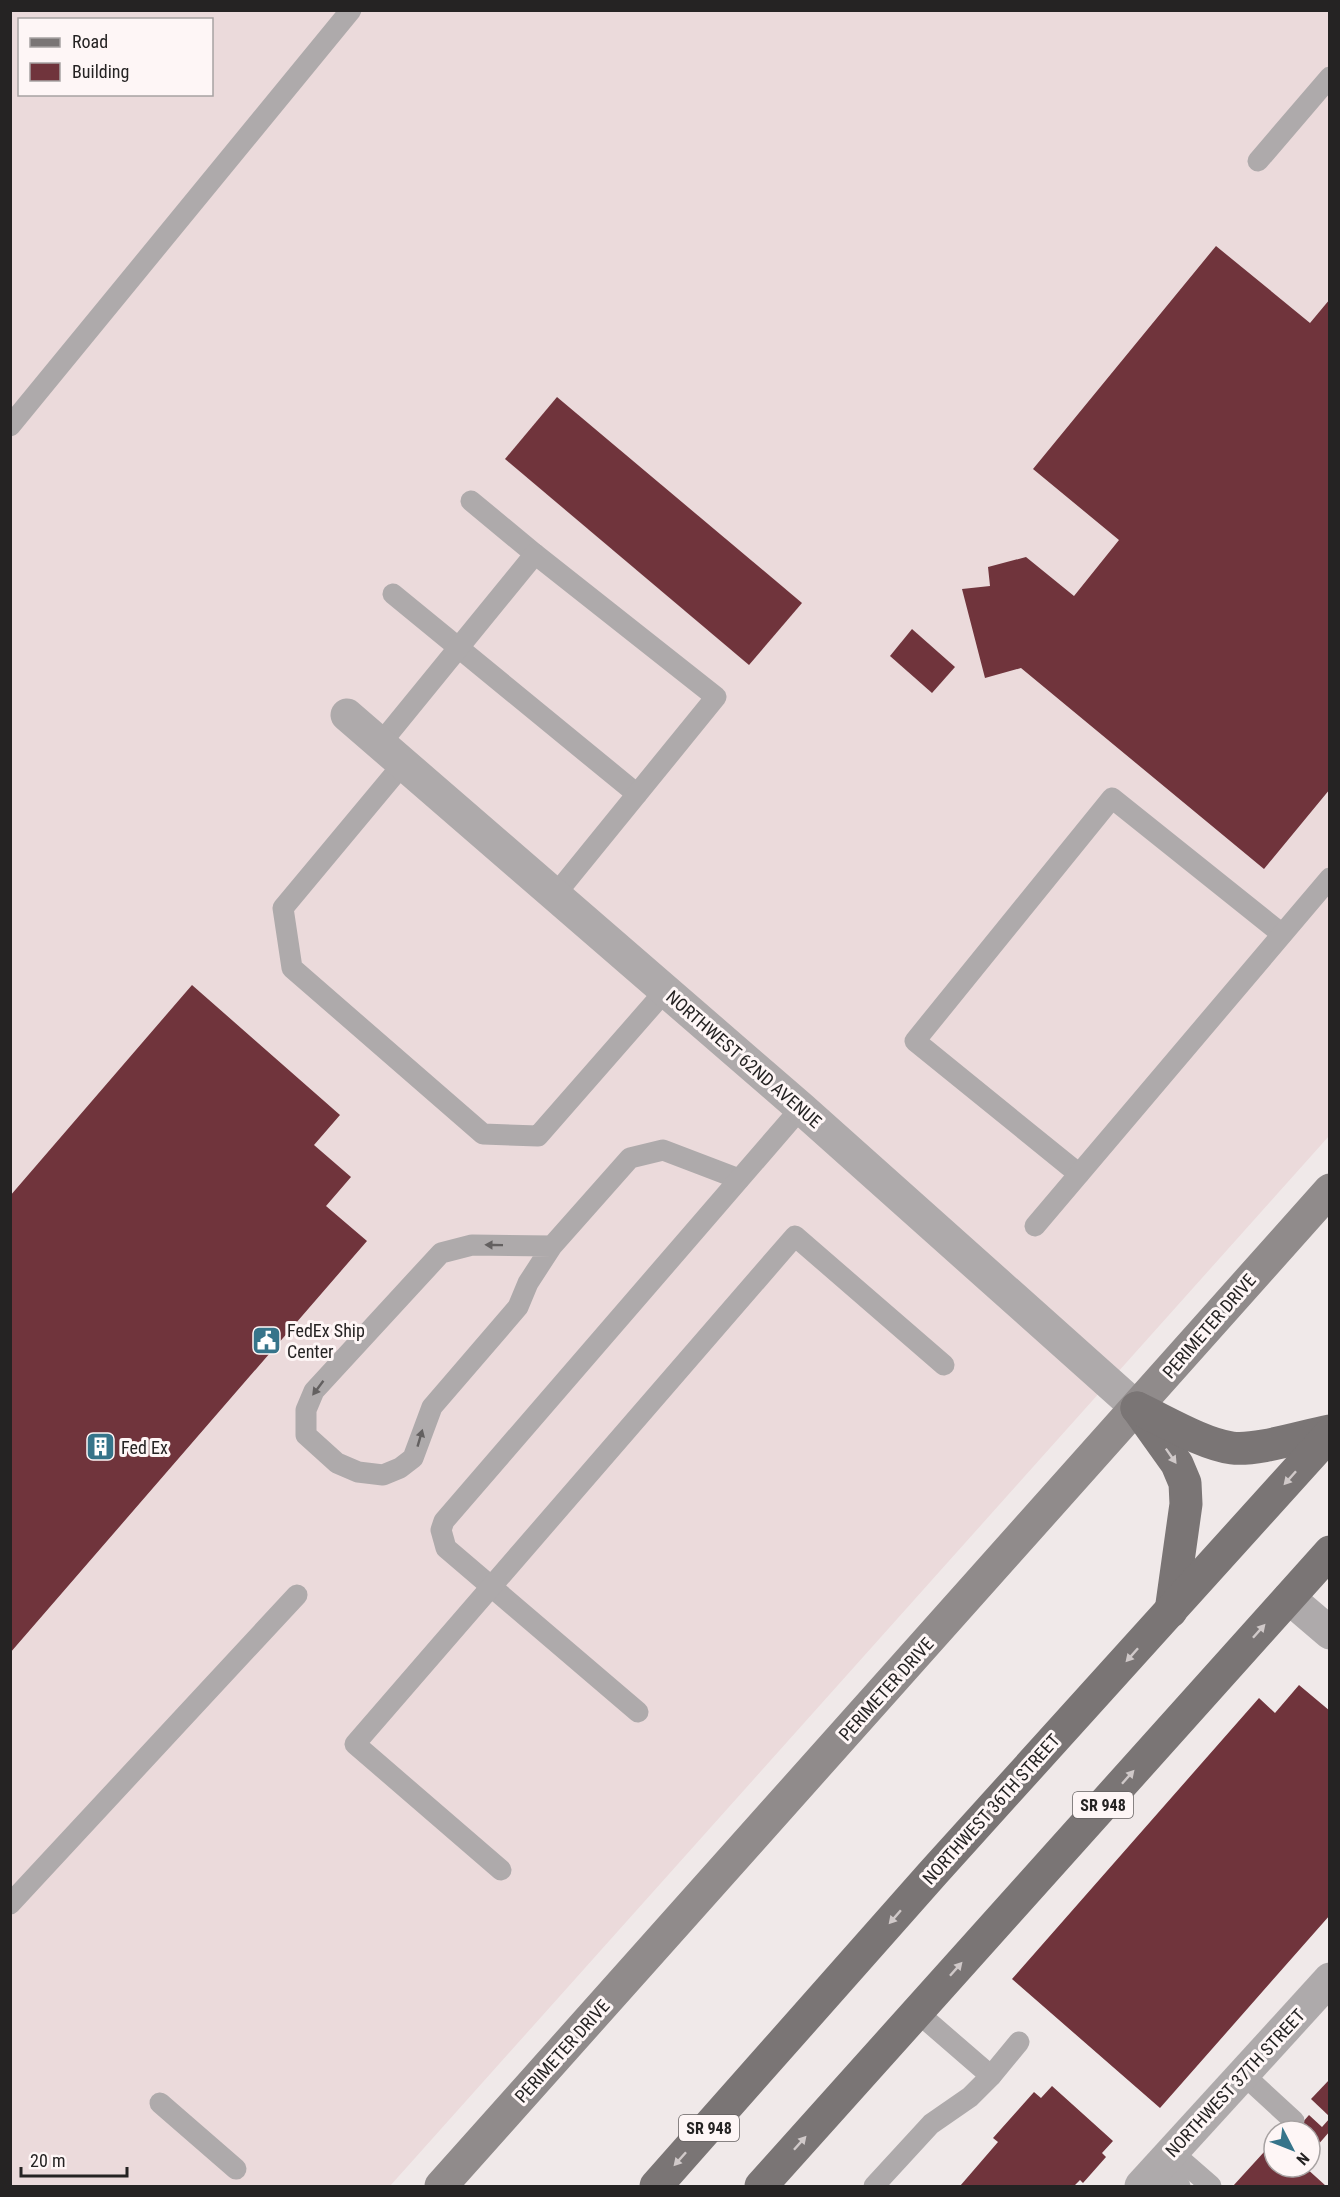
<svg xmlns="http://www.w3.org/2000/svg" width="1340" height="2197" viewBox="0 0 1340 2197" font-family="'Roboto Condensed',sans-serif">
  <rect width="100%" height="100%" fill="#f0e9e9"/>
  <path fill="#ebdadb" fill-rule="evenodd" d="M11,11H1329V1136L390,2186H11ZM20,20H212V94H20Z"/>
  <g fill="#70343c">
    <polygon points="1216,246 1310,323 1330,299 1330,789 1264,869 1021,668 985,678 962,589 990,586 988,567 1026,557 1074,596 1119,540 1033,469"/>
    <polygon points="557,397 802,603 749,665 505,459"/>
    <polygon points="912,629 955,667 932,693 890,656"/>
    <polygon points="192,985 340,1115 314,1145 351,1177 326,1206 367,1241 10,1653 10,1196"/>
    <polygon points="1299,1685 1330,1711 1330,1915 1160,2108 1012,1979 1259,1698 1275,1713"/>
    <polygon points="1330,2079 1330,2117 1311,2099"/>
    <polygon points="1052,2086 1113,2141 1102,2153 1106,2157 1083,2183 1080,2180 1074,2186 960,2186 998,2142 993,2138 1034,2092 1041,2098"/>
    <polygon points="1309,2115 1322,2127 1330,2118 1330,2131 1310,2154 1310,2131 1295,2131"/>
    <polygon points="1274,2141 1274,2167 1305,2167 1326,2186 1233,2186"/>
  </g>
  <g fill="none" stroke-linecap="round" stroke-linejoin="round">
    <g stroke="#aeaaab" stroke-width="21">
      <polyline points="1258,161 1330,77"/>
      <polyline points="10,426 351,10"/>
      <polyline points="471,501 535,554"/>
      <polyline points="393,594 637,794"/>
      <polyline points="380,744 535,554 716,697 555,895"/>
      <polyline points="403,764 283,908 292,968 483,1134 538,1136 665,991"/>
      <polyline points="1079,1174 915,1041 1112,798 1282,934"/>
      <polyline points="1035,1226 1330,878"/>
      <polyline points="552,1246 472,1245 441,1253 314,1391 306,1410 306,1435 337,1463 358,1472 383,1475 400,1468 413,1458 432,1407 518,1307 528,1283 552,1246 630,1158 663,1150 739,1179"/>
      <polyline points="638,1712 446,1548 441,1530 444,1521 801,1108"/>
      <polyline points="501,1870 355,1744 795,1236 944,1365"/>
      <polyline points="10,1904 297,1595"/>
      <polyline points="917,2012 991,2076"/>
      <polyline points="1244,2075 1294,2121"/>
      <polyline points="160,2103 236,2169"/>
      <polyline points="1172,2152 1211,2186"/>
      <polyline points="1158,2167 1180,2186"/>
      <polyline points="874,2186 931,2124 970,2097 991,2076 1019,2042"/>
    </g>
    <g stroke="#aeaaab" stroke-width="33">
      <polyline points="347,715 801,1108 1137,1408"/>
      <polyline points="1289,1598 1330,1633"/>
      <polyline points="1141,2186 1330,1979"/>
    </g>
    <polyline stroke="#908b8b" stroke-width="33" points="441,2186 1330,1190"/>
    <g stroke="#7a7575" stroke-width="33">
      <polyline points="1137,1408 1177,1464 1185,1483 1186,1504 1171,1611"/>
      <path d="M1137,1408C1165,1421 1203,1444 1232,1448C1257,1451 1303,1436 1330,1431"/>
      <polyline points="656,2186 933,1873 1330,1434"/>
      <polyline points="761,2186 1330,1552"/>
    </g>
  </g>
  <defs><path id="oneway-solid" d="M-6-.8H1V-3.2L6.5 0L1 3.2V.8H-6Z" transform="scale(1.5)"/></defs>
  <g fill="#636060">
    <use href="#oneway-solid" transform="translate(494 1245) rotate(-179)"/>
    <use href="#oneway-solid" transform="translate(318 1388) rotate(127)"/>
    <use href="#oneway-solid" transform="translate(420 1438) rotate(-74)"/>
  </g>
  <g fill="#d0c9c9">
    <use href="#oneway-solid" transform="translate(1171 1456) rotate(55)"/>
    <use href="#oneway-solid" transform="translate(1290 1478) rotate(132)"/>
    <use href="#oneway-solid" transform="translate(1259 1631) rotate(-48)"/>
    <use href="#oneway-solid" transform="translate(1132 1655) rotate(132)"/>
    <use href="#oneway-solid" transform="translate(1128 1777) rotate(-48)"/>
    <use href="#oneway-solid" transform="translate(895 1917) rotate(131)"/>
    <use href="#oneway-solid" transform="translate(956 1969) rotate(-48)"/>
    <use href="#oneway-solid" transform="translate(800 2143) rotate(-48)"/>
    <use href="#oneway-solid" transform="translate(680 2159) rotate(132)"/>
  </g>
  <defs>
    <symbol id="civic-square" viewBox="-11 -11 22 22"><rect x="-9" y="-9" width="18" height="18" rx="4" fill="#36748a" stroke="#fef6f6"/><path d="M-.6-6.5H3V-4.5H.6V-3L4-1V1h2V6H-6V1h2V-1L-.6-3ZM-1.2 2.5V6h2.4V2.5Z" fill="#fff"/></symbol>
    <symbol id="building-square" viewBox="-11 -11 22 22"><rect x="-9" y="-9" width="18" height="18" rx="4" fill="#36748a" stroke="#fef6f6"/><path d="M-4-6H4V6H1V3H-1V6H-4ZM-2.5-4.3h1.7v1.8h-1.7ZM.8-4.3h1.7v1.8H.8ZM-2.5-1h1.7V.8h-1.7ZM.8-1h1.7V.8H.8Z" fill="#fff"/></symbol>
  </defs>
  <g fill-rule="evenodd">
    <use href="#civic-square" x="250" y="1324" width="33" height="33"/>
    <use href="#building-square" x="84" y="1430" width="33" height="33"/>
  </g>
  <g text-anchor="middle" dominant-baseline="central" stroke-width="6" stroke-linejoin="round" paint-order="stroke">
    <g fill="#fef6f6" stroke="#666262" stroke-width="1.5">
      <rect x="1073" y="1792" width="60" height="26" rx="4.5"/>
      <rect x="679" y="2115" width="60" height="26" rx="4.5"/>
    </g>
    <g font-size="16" font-weight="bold" fill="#252323">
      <text x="1103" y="1805">SR 948</text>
      <text x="709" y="2128">SR 948</text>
    </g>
    <g font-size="18" fill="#252323" stroke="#fef6f6">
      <text transform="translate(744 1059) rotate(41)">NORTHWEST 62ND AVENUE</text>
      <text transform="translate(1209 1326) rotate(-49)">PERIMETER DRIVE</text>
      <text transform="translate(886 1689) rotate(-48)">PERIMETER DRIVE</text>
      <text transform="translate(991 1809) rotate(-48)">NORTHWEST 36TH STREET</text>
      <text transform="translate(562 2051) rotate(-48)">PERIMETER DRIVE</text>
      <text transform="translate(1235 2083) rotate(-47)">NORTHWEST 37TH STREET</text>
    </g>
    <g font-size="18" fill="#252323" stroke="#fef6f6" text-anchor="start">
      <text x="287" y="1330">FedEx Ship<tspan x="287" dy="21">Center</tspan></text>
      <text x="121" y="1447">Fed Ex</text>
    </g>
  </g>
  <rect width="1340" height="2197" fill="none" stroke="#252323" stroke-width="24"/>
  <rect x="18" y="18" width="195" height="78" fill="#fef6f6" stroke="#a7a2a2" stroke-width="1.5"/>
  <rect x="30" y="38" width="30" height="9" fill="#7a7575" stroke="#a7a2a2" stroke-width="1.5"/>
  <text x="72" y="48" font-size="18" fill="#252323">Road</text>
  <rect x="30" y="63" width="30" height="18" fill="#70343c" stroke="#a7a2a2" stroke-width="1.5"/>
  <text x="72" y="78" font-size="18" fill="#252323">Building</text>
  <g transform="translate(1292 2149) rotate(132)"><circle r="28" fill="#fef6f6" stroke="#a7a2a2" stroke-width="1.5"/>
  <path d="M0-4.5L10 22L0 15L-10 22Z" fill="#36748a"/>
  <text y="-9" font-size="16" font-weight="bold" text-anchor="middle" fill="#252323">N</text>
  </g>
  <path d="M21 2167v9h106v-9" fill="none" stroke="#252323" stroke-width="3"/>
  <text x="30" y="2167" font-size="18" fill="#252323" stroke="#fef6f6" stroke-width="4.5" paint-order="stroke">20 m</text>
</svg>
